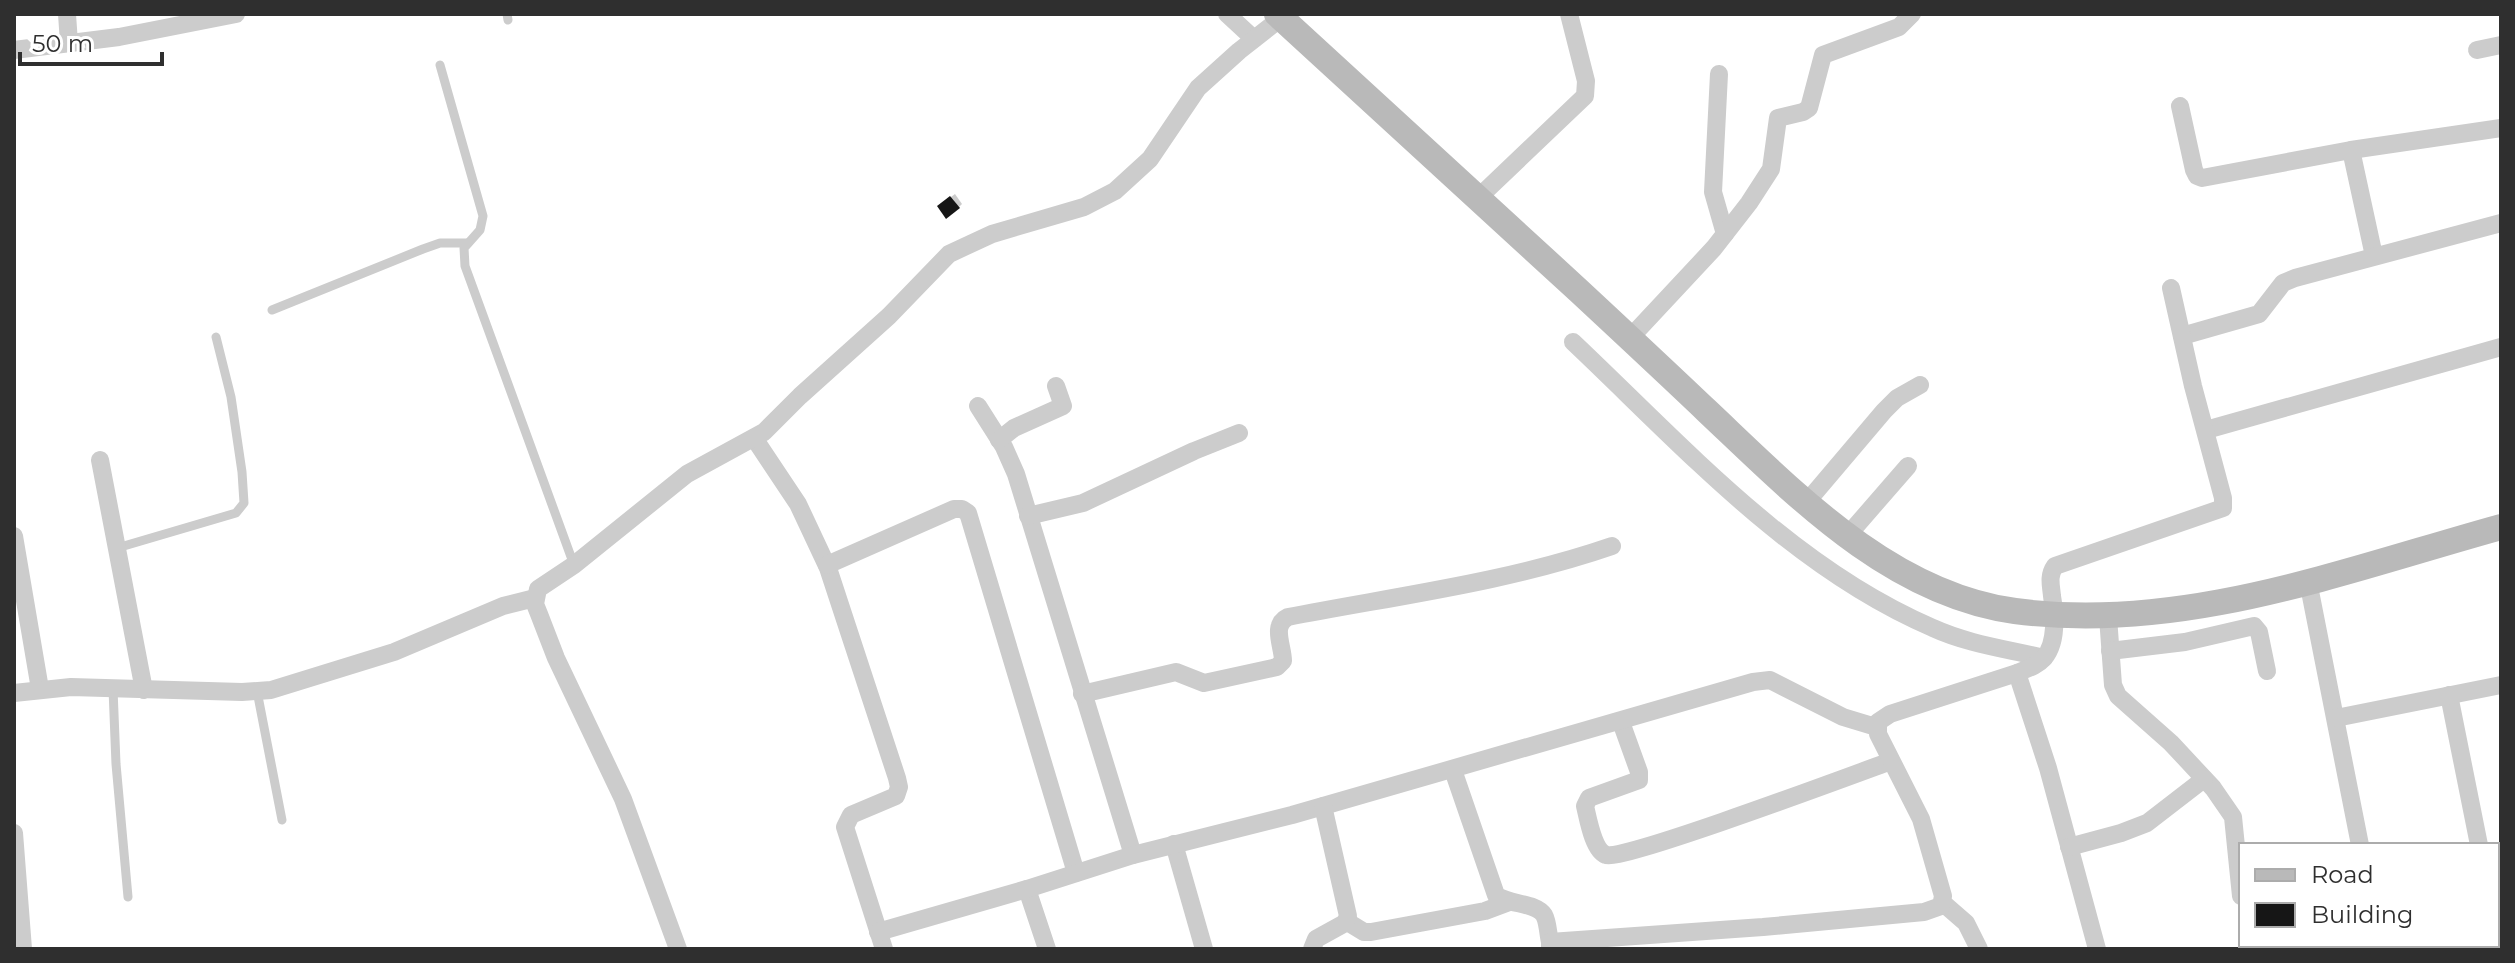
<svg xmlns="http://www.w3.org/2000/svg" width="2515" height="963" viewBox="0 0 2515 963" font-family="Montserrat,sans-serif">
  <rect width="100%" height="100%" fill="#fff"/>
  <polygon fill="#0003" points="955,194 962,204 959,207 943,203"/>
  <polygon fill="#161616" points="950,196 960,208 946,219 937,206"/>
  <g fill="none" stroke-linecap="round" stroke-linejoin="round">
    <g stroke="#ccc" stroke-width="9">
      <polyline points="507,14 508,20"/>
      <polyline points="440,65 483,216 480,230 464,248 465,266 574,565"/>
      <polyline points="272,310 423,249 440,243 468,243"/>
      <polyline points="117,548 236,513 244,503 242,472 231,397 216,337"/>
      <polyline points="113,689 116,764 128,897"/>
      <polyline points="257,691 282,820"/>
    </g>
    <g stroke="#ccc" stroke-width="18">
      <polyline points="67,14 69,43"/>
      <polyline points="1227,14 1254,39"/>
      <polyline points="14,50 119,37 236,14"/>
      <polyline points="2477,50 2501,45"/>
      <polyline points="1719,74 1713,192 1725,234"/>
      <polyline points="2180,106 2194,170 2197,176 2202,178 2351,150 2501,128"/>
      <polyline points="2351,150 2374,256"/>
      <polyline points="1478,198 1585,96 1586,81 1569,14"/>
      <polyline points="2182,336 2259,314 2283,283 2295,278 2501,223"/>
      <polyline points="1630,338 1714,248 1749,203 1771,169 1778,118 1803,112 1809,108 1823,55 1899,27 1912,14"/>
      <path d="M1573,342C1683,446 1792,568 1933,628C1968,644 2007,649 2044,658"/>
      <polyline points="978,406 1004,447 1016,474 1133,855"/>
      <polyline points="2206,430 2501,347"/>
      <polyline points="754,438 798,504 828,568 897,778 899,787 896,796 851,815 845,827 884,949"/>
      <polyline points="999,440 1014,428 1063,406 1056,386"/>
      <polyline points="100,460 144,690"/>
      <polyline points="1806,503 1884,411 1897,398 1920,385"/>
      <polyline points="1028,516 1083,503 1194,451 1239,433"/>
      <polyline points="1848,535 1908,466"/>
      <polyline points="14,536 40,689"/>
      <polyline points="827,565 954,509 962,509 968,513 1076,873"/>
      <polyline points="2308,581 2360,845"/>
      <polyline points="2108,617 2113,685 2118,696 2171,743 2213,788 2233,817 2241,896"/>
      <polyline points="2110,651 2185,642 2254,626 2259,632 2267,671"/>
      <polyline points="2017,673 2048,768 2097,949"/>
      <polyline points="14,693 71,687 242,692 271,690 394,652 503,606 535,598"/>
      <path d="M1082,694L1176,672L1204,683L1277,667L1283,661C1283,646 1271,625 1288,617C1396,596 1508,582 1612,546"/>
      <polyline points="2449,695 2479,845"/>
      <polyline points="2336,718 2501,685"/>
      <path d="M1621,722L1639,772V780L1589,798L1585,806C1588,818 1593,850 1606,855C1620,862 1858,773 1891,761"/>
      <path d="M1453,770L1496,895C1508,905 1536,902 1544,915C1548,922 1548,934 1550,942"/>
      <polyline points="14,833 23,949"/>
      <polyline points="1174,844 1204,949"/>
      <polyline points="2069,847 2121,833 2147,823 2204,779"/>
      <polyline points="1027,889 1047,949"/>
      <polyline points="1943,903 1966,923 1979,949"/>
      <polyline points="1346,921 1364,932 1371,932 1485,911 1509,902"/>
      <polyline points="878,932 1027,889 1133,855 1292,815 1753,682 1770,680 1843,717 1876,727"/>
      <polyline points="2497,937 2499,949"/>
      <polyline points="2247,945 2248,949"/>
      <polyline points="2379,945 2380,949"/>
      <polyline points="678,949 623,799 556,658 539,614 535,604 538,589 574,565 687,474 764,432 800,396 889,316 949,254 992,234 1084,207 1115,191 1150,159 1198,88 1239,51 1281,18"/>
      <polyline points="1312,949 1316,939 1345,923 1348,916 1323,806"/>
      <path d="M1550,949V942L1763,927L1924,912L1941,906L1943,896L1921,819L1878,734V722L1890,714L2017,673C2026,669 2037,666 2044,658C2057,643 2055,614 2052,596C2051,585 2048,576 2055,566L2223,508V498L2193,386L2171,288"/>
      <polyline points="2435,949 2454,945"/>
    </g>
    <path stroke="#b9b9b9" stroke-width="26" d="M1277,14C1378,106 1479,198 1579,291C1622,331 1665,371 1707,411C1794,493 1890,594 2015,611C2182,633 2342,571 2501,527"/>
  </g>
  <rect width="2515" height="963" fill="none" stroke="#2f2f2f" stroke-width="32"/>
  <rect x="2239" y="843" width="260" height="104" fill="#ffffff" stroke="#acacac" stroke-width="2"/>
  <rect x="2255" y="869" width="40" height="12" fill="#b9b9b9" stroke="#acacac" stroke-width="2"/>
  <text x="2311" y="883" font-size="24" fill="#2f2f2f">Road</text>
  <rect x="2255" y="903" width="40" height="24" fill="#161616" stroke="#acacac" stroke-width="2"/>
  <text x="2311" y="923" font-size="24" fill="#2f2f2f">Building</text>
  <path d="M20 52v12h142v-12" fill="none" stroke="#2f2f2f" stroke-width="4"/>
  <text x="32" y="52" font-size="24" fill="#2f2f2f" stroke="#ffffff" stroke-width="6" paint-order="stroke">50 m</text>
</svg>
